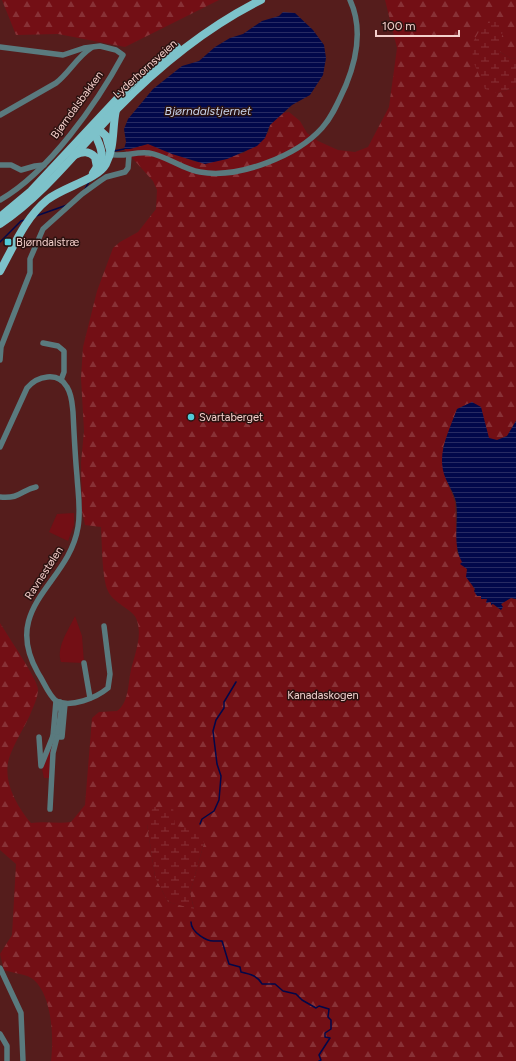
<svg xmlns="http://www.w3.org/2000/svg" width="516" height="1061" viewBox="0 0 516 1061" font-family="Figtree,sans-serif">
  <defs>
    <pattern id="forest-firs" width="22" height="20" patternUnits="userSpaceOnUse"><rect width="22" height="20" fill="#730f15"/><path d="M5 1l3.5 6h-7zM16 11l3.5 6h-7z" fill="#883136"/></pattern>
    <pattern id="wetland-marsh" width="20" height="14" patternUnits="userSpaceOnUse"><rect width="20" height="14" fill="#730f15"/><path d="M1 5h8M5 5V1M11 12h8M15 12V8" fill="none" stroke="#883136"/></pattern>
    <pattern id="water-rules" width="6" height="5" patternUnits="userSpaceOnUse"><rect width="6" height="5" fill="#01084a"/><path d="M0 2.5h6" fill="none" stroke="#272b63"/></pattern>
  </defs>
  <rect width="100%" height="100%" fill="#551d1c"/>
  <g fill="url(#forest-firs)" fill-rule="evenodd">
    <polygon points="2,0 219,0 125,47 58,34 16,35"/>
    <path d="M385,0H516V58L512,59L500,52V45L483,24L498,93L516,87V421L507,436L497,440L489,438L472,402L457,409L443,447L444,473L455,502L457,552L467,569V575L475,591L487,599V602H491L499,609C501,603 506,601 511,598L516,599V1061H51C54,1038 52,996 34,980C28,974 12,973 4,970L0,954L12,935L16,864L0,850V623C7,635 37,678 38,689C38,698 33,707 30,715C24,728 16,740 11,753C0,777 16,805 31,823C45,821 58,824 71,822L85,805L92,718L99,712L117,711C128,703 128,687 130,675C133,657 144,637 136,618C132,609 113,603 108,591C102,579 102,543 101,527L85,525L82,511L81,463L84,431L81,378L83,347L97,291L113,248L120,242L138,232L156,209L157,190L153,181L124,149H130L148,144L196,162L227,159L234,155L244,153L269,132L270,125L283,113L289,112L300,121L307,133L318,141L338,150L355,152L368,147L389,107L397,48ZM147,824L204,843L190,893L194,908L168,902L155,877Z"/>
  </g>
  <g fill="url(#wetland-marsh)">
    <polygon points="504,20 500,52 512,59 516,58 516,87 498,93 485,89 473,61 472,44 483,24"/>
    <polygon points="153,807 173,807 175,826 200,830 204,843 190,893 194,909 168,902 155,877 147,824"/>
  </g>
  <g fill="#730f15">
    <polygon points="74,513 74,525 68,541 49,532 57,514"/>
    <path d="M75,616L82,636L84,663L61,662C56,646 69,630 75,616Z"/>
    <polygon points="52,743 54,743 50,778 44,778 42,769"/>
  </g>
  <g fill="url(#water-rules)">
    <polygon points="283,12 295,13 313,30 324,45 326,58 323,75 310,95 292,105 270,125 265,138 257,146 227,159 205,164 172,154 148,144 130,149 124,149 126,142 124,129 128,119 153,89 182,66 199,61 215,47 230,38 243,34 262,21 279,16"/>
    <path d="M472,402L481,407L489,438L497,440L507,436L516,421V599L511,598L501,604L503,607L501,610L493,604L491,605V602L486,603L487,599H481V596H477L474,591L475,589L466,577L467,569L460,564L462,562C452,544 459,523 456,502C454,493 447,483 444,474C437,452 450,429 457,409Z"/>
  </g>
  <g fill="none" stroke-linecap="round" stroke-linejoin="round">
    <g stroke="#01084a" stroke-width="1.5">
      <polyline points="114,151 124,149"/>
      <polyline points="85,189 89,182"/>
      <polyline points="36,216 67,205"/>
      <polyline points="0,242 21,221 25,220"/>
      <polyline points="200,824 202,819 214,811 219,800 221,776 217,764 213,731 216,720 224,708 224,702 236,682"/>
      <path d="M191,922C191,932 207,942 215,941C218,941 220,941 222,941L229,964L240,967L241,972C250,974 258,976 262,984H275L283,991L296,994L302,1000L316,1008L319,1006L329,1009L328,1017L331,1020V1029L325,1033V1037L330,1038L319,1055L321,1060L319,1061"/>
    </g>
    <g stroke="#5a7a7e" stroke-width="5.5">
      <path d="M0,47L63,55L84,48L100,46L116,50L123,55C97,103 49,172 0,200"/>
      <path d="M0,115L56,83C69,73 77,57 91,48"/>
      <path d="M107,154C124,158 134,151 149,153C167,156 182,169 200,172C238,179 297,156 322,128C333,116 339,100 346,85C357,58 363,28 350,0"/>
      <polyline points="0,165 11,165 21,170 35,166 44,165"/>
      <polyline points="43,343 58,346 64,351 64,372 61,380"/>
      <polyline points="0,360 1,347 30,273 30,259 43,229 82,194 100,181 106,177 125,172 128,168 129,155"/>
      <path d="M0,447L27,388C37,376 58,371 67,387C72,395 72,403 73,412C74,433 75,455 77,476C78,493 81,510 78,527C69,584 0,606 38,673C44,682 48,694 56,701C71,708 96,698 108,688L110,674L104,626"/>
      <path d="M0,497C21,499 21,490 36,487"/>
      <polyline points="84,663 90,698"/>
      <polyline points="53,736 56,701"/>
      <polyline points="39,737 41,766 53,736 57,737 61,712 60,702"/>
      <polyline points="50,809 53,753 57,737 62,737 65,704"/>
      <polyline points="0,968 21,1013 23,1061"/>
      <polyline points="0,1034 7,1046 7,1061"/>
    </g>
    <g stroke="#7dc2ca" stroke-width="8">
      <polyline points="96,127 106,136 110,150"/>
      <path d="M93,129C100,149 108,152 93,173"/>
      <path d="M75,155C83,151 89,151 95,157L97,167"/>
      <polyline points="0,217 31,191 131,84 177,47"/>
      <path d="M0,224C45,194 79,148 117,109C159,66 207,27 261,0"/>
      <path d="M0,271C14,246 25,218 47,200C63,187 97,180 106,164C115,147 112,128 116,110"/>
    </g>
  </g>
  <g fill="#52cbd8" stroke="#2a1210" stroke-width="1.5">
    <rect x="4" y="238" width="8" height="8" rx="2"/>
    <circle cx="191" cy="417" r="4"/>
  </g>
  <g text-anchor="middle" dominant-baseline="central" stroke-width="3" stroke-linejoin="round" paint-order="stroke">
    <g font-size="11" fill="#f4cfcb" stroke="#2a1210">
      <text transform="translate(145 69) rotate(-42)">Lyderhornsveien</text>
      <text transform="translate(77 105) rotate(-54)">Bjørndalsbakken</text>
      <text transform="translate(44 573) rotate(-57)">Ravnestølen</text>
    </g>
    <g font-size="11" fill="#f4cfcb" stroke="#2a1210" text-anchor="start">
      <text x="16" y="242">Bjørndalstræ</text>
      <text x="199" y="417">Svartaberget</text>
    </g>
    <g font-size="11" fill="#f3d3d0" stroke="#2a1210">
      <text x="323" y="695">Kanadaskogen</text>
    </g>
    <g font-size="12" font-style="italic" fill="#c9d5ed" stroke="#2a1210">
      <text x="208" y="111">Bjørndalstjernet</text>
    </g>
  </g>
  <path d="M376 30v6h83v-6" fill="none" stroke="#f4cfcb" stroke-width="2"/>
  <text x="382" y="30" font-size="12" fill="#f4cfcb" stroke="#2a1210" stroke-width="3" paint-order="stroke">100 m</text>
</svg>
